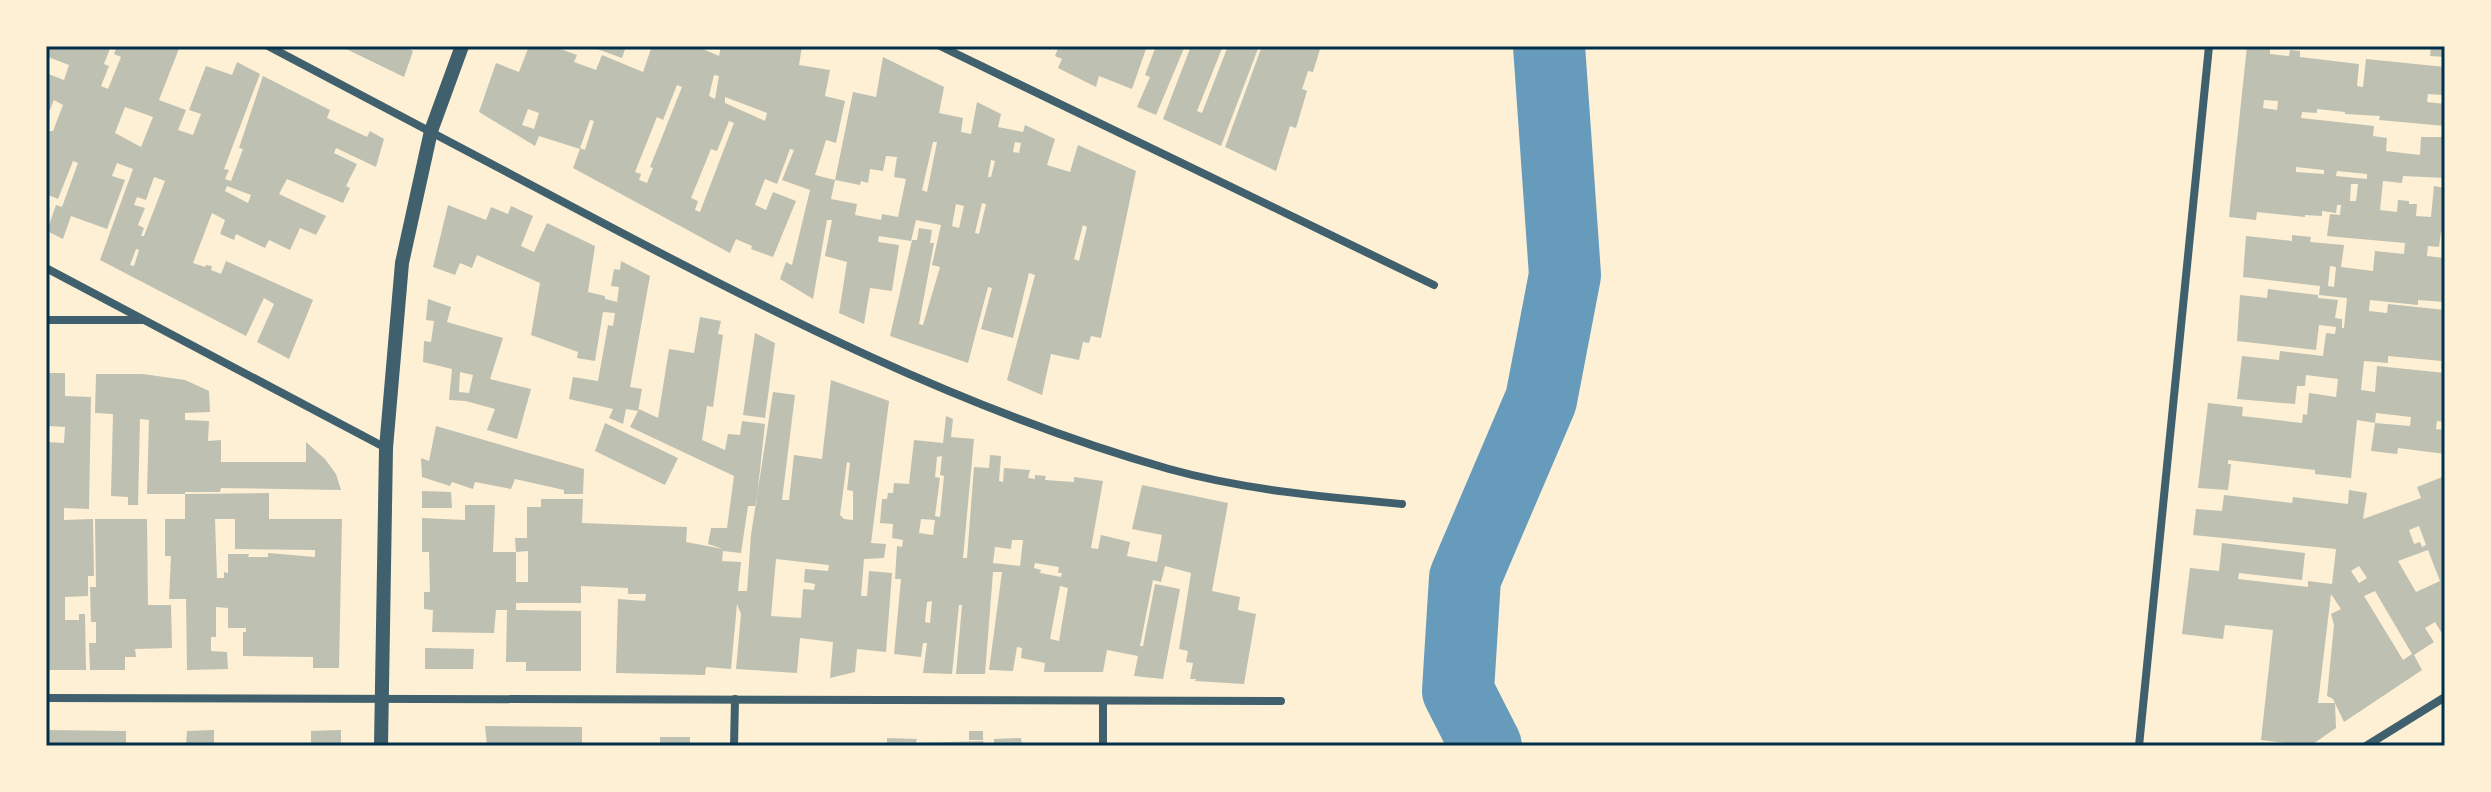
<svg xmlns="http://www.w3.org/2000/svg" width="2491" height="792" viewBox="0 0 2491 792" font-family="Montserrat,sans-serif">
  <rect width="100%" height="100%" fill="#fdf0d5"/>
  <g fill="none" stroke-linecap="round" stroke-linejoin="round">
    <polyline stroke="#669bbc" stroke-width="72" points="1486,746 1458,691 1465,578 1541,400 1565,275 1549,46"/>
  </g>
  <g fill="#bec0b2" fill-rule="evenodd">
    <path d="M46,46H111L104,64L109,66L101,86L108,89L121,57L114,54L117,46H180L159,100L186,110L178,130L193,135L201,114L189,110L206,66L232,75L237,62L260,74L224,169L229,170L225,179L231,181L243,149L239,148L263,76L330,110L327,118L367,137L370,131L384,139L376,167L336,148L334,153L357,164L346,186L350,188L343,203L287,179L279,194L326,216L316,235L300,228L290,250L269,240L265,248L236,234L234,240L220,234L225,220L212,213L193,263L205,267L206,265L212,266L211,270L221,274L226,261L313,300L289,359L257,342L274,304L264,298L246,336L100,260L133,169L117,163L112,176L125,180L107,229L71,216L63,239L47,231L56,205L62,207L78,163L73,161L58,199L46,194V131H53L63,105L54,100L46,119V73L64,80L69,65L48,57L46,62ZM125,107L153,117L141,147L115,133ZM154,177L165,181L144,236H141L144,228L138,225L145,208L134,205L137,197L146,200ZM227,186L251,195L248,203L225,191ZM136,249L139,250L134,266L130,265Z"/>
    <polygon points="340,46 402,46 413,51 404,77"/>
    <path d="M529,46H552L577,55L574,62L596,70L602,55L643,72L652,46H696L719,56L721,46H802L799,65L830,70L825,96L845,101L836,143L826,140L815,175L835,180L853,92L876,97L883,57L944,87L939,113L963,118L961,132L971,134L977,102L1001,114L998,127L1023,132L1025,125L1055,139L1047,165L1070,172L1078,145L1136,171L1101,338L1091,336L1089,343L1083,342L1079,360L1051,354L1042,395L1007,380L1035,275L1029,273L1013,338L981,329L992,288L988,287L968,363L890,336L912,240H917L919,228L932,230L930,243H934L919,324L923,325L940,267L932,265L941,225L916,220L911,241L879,236L878,242L899,245L892,291L870,288L864,324L839,313L847,262L825,256L832,220H827L813,299L780,279L786,262L792,265L810,190L782,180L794,150L790,149L777,184L765,179L755,205L766,210L773,192L796,201L773,257L751,249L752,246L736,239L730,253L573,168L580,149L539,136L535,146L479,112L496,63L519,72ZM714,75L719,76L715,99L709,96ZM677,85L682,87L650,167L653,168L647,183L639,180L641,174L635,172L657,117L663,120ZM725,97L767,113L765,121L725,103ZM528,109L539,113L534,129L522,125ZM590,120L594,121L585,150L580,148ZM729,121L734,123L700,212L695,210L698,201L691,198L711,149L717,151ZM933,142H937L927,192L922,190ZM1015,142L1021,143L1019,153L1013,152ZM886,156L897,157L894,177L906,179L898,217L882,214L881,220L855,215L857,204L831,199L835,180L860,185L861,181L868,183L870,169L883,171ZM991,160L995,161L991,177H988ZM982,203L986,204L979,234L975,233ZM956,204L964,206L959,228L952,226ZM1083,225L1087,227L1079,261L1074,259Z"/>
    <polygon points="589,46 626,46 622,58"/>
    <polygon points="1059,46 1071,47 1147,46 1132,89 1099,76 1096,87 1058,68 1062,59 1055,56"/>
    <polygon points="1156,46 1185,46 1156,115 1137,107 1150,77 1145,75"/>
    <polygon points="1191,46 1223,46 1197,111 1202,113 1228,46 1259,46 1221,146 1163,119"/>
    <polygon points="1262,46 1321,46 1313,72 1308,71 1302,89 1307,91 1296,128 1290,126 1276,171 1225,147"/>
    <path d="M2247,46L2270,48V54L2289,56L2290,50L2300,51V57L2359,64L2357,86L2363,87L2366,59L2445,67V92L2442,95L2428,94L2427,102L2445,104V126L2379,120L2380,116L2345,114V112L2317,109V113L2302,112L2301,118L2374,126L2373,136L2387,138L2386,151L2420,155L2421,137H2445V178L2403,176L2402,183L2383,181L2380,210L2397,212L2398,200L2409,201V204H2417L2416,216L2431,217L2434,186L2445,188V232H2441L2439,247L2428,246L2427,256L2445,258V302L2418,300V305L2370,300L2369,311L2387,313L2388,304L2445,310V368H2441L2442,361L2388,356V363L2364,361L2361,390L2375,392L2377,366L2445,373V422L2437,421L2436,429L2445,430V454L2398,448L2397,454L2371,451L2375,423L2410,426L2411,417L2376,413L2375,423L2357,420L2351,478L2315,474V470L2228,460V464H2231L2228,490L2198,488L2208,403L2243,407L2242,416L2302,423L2303,414L2307,415L2309,393L2336,397L2338,379L2306,375L2305,386H2297L2295,404L2237,399L2242,356L2279,360L2280,351L2323,356L2326,333L2335,334L2336,327L2319,325L2316,350L2237,341L2240,295L2267,298L2268,289L2318,295V298L2338,300L2335,318L2342,319V328H2344L2347,298L2319,295L2320,286L2243,277L2246,236L2292,241V235L2311,237L2310,242L2344,245L2341,267L2373,271L2375,251L2404,254L2405,243L2327,236L2330,214L2340,215L2341,205H2337L2336,213L2322,211V216L2305,215V217L2257,212L2256,220L2229,217ZM2264,100L2278,101L2277,110L2263,108ZM2296,167L2324,170V174L2296,172ZM2337,171L2367,174V179L2336,176ZM2351,184H2358L2356,201H2350ZM2330,266L2336,267L2334,287L2328,286Z"/>
    <polygon points="2431,46 2445,46 2445,57 2430,56"/>
    <polygon points="448,205 486,220 491,207 508,214 511,206 533,216 521,246 534,252 547,223 595,246 588,292 605,296 605,299 617,302 619,287 611,286 614,269 620,270 621,261 650,276 630,387 642,389 638,411 626,409 623,424 609,418 613,409 569,399 573,377 598,381 608,325 613,326 615,313 603,312 595,361 577,358 578,352 531,335 540,283 477,255 472,268 460,263 455,275 433,267"/>
    <path d="M428,299L451,307L447,322L503,338L490,379L531,389L517,439L487,430L495,409L466,401L449,400L452,369L423,362L424,341L431,342L434,321L426,320ZM460,372L473,375L469,393L459,392Z"/>
    <path d="M700,317L721,321L718,334L723,335L713,407L707,406L702,440L725,450L728,434L740,435L742,421L765,424L756,506H748L741,553L723,551L722,561L741,562L738,591H747L751,535L773,392L795,395L782,500H789L794,455L822,459L831,380L889,401L871,543L886,544L884,558L864,559L861,596H867L869,571L892,573L886,652L857,649L855,672L830,678L833,642L800,638L797,673L736,669L741,614L737,604L731,669L706,667L705,675L616,673L618,599L645,601L646,594H628V588L581,586V603H516V610L581,611V671H526V662H506L507,610H496L494,633L432,632L433,610L424,609V592H430L429,552H422V518L465,520V505H495L493,552H516L515,538H527V507H541V499H583L582,523L687,527L686,542L723,549L708,544L711,528H727L734,476L630,427L639,409L658,418L669,349L694,353ZM847,462L850,463L847,490L853,491V520L844,519L840,515ZM528,551V582H516V552ZM776,559L829,565L828,571L805,569L804,582L815,584L814,590L803,589L801,618L771,616Z"/>
    <polygon points="755,333 775,343 765,418 743,415"/>
    <polygon points="46,373 65,373 65,396 91,397 89,509 64,508 64,520 93,519 94,576 88,576 88,596 65,597 65,620 79,620 79,614 85,614 86,670 46,670 46,442 64,443 65,427 49,426"/>
    <path d="M96,374H143L185,380L209,391L210,412L185,413V420L209,421L208,441L221,440V462H306V442L325,459L336,474L341,490L221,488L220,492H185V494L269,493V519H342L339,668H313V657L243,656V632H246V628H228V608L216,607V637H211V651L227,652L228,669L187,670L186,599H169L171,556H165V519H185V494H147L149,420L140,419L138,505H128V497L111,496L113,414L95,413ZM215,519H235V549L315,550V557L268,553V557H248L249,554H228V573L224,572V578H217Z"/>
    <path d="M946,416L953,419L951,437L974,439L963,558H967L974,467L989,468L990,455L1001,456L999,481L1003,482L1004,468L1030,470L1028,478L1035,479V475L1046,476L1045,480L1074,482V477L1103,481L1091,548L1098,549L1101,535L1130,542L1127,556L1157,562L1162,535L1132,529L1142,485L1228,503L1212,591L1240,597L1238,610L1256,614L1244,684L1195,681L1196,679H1190L1193,663L1186,662L1188,651L1179,649L1191,573L1165,566L1161,582L1153,580L1140,646H1143L1155,584L1180,589L1163,679L1134,676L1138,656L1107,650L1103,672H1044L1045,663L1021,658L1022,648L1017,647L1013,671L989,670L1002,572H993L985,674H956L962,605H959L952,674L923,673L927,643H923L921,657L894,654L901,579H895L897,546L902,547L903,540L892,538L893,524L880,523L882,499H887L888,493H893L894,483L909,484L914,440L943,443ZM942,456L940,475L944,476L940,517L935,516L940,478L935,477L937,457ZM921,519L935,520L933,535L919,533ZM1012,540H1023L1020,566L993,563L995,547L1011,549ZM1035,563L1059,567L1058,573H1062L1061,577L1040,573L1041,570L1034,568ZM1060,586L1068,588L1059,641L1050,639ZM932,601L930,623L925,622L927,602Z"/>
    <polygon points="605,423 678,458 665,485 595,451"/>
    <polygon points="436,426 584,469 583,494 564,494 564,490 515,479 511,489 475,482 473,489 452,482 450,486 422,477 421,458 429,461"/>
    <path d="M2445,476V634L2443,635L2435,622L2425,628L2434,642L2414,655L2422,670L2344,722L2333,699L2327,696L2334,625L2331,614L2341,609L2331,594L2318,703H2335L2336,728L2310,746L2261,740L2273,630L2225,625L2223,639L2182,634L2190,568L2219,571L2222,543L2305,553L2302,580L2239,573L2238,579L2308,587V581L2332,584L2336,549L2193,535L2196,509L2222,511L2224,495L2292,503L2293,497L2348,504L2349,490L2367,493L2363,519L2421,498L2417,487ZM2419,526L2426,545L2422,547L2420,542L2414,544L2409,530ZM2428,550L2440,581L2416,592L2398,561ZM2359,566L2367,578L2359,583L2351,571ZM2375,591L2412,654L2403,660L2364,596Z"/>
    <polygon points="422,491 451,492 452,508 422,508"/>
    <polygon points="95,519 147,519 148,605 171,605 172,648 135,649 136,657 125,657 125,670 90,670 89,643 96,643 96,622 91,622 90,587 96,587"/>
    <polygon points="425,648 474,649 473,669 425,669"/>
    <polygon points="485,726 582,727 582,746 487,746"/>
    <polygon points="46,730 126,731 126,746 46,746"/>
    <polygon points="214,730 214,746 186,746 187,731"/>
    <polygon points="341,730 341,746 311,746 311,731"/>
    <rect x="969" y="731" width="14" height="9"/>
    <rect x="660" y="737" width="30" height="9"/>
    <polygon points="887,738 917,739 916,743 983,741 984,746 887,746"/>
    <polygon points="1021,738 1022,746 994,746 994,739"/>
  </g>
  <g fill="none" stroke-linecap="round" stroke-linejoin="round">
    <g stroke="#3f606c" stroke-width="8">
      <path d="M268,46C374,101 480,157 586,214C773,313 964,411 1169,469C1245,490 1324,497 1402,504"/>
      <polyline points="940,46 1434,285"/>
      <polyline points="46,268 386,448"/>
      <polyline points="46,320 142,320"/>
      <polyline points="46,698 1281,701"/>
      <polyline points="1103,702 1103,746"/>
      <polyline points="734,746 735,699"/>
      <polyline points="2139,746 2209,46"/>
      <polyline points="2366,746 2445,697"/>
    </g>
    <polyline stroke="#3f606c" stroke-width="14" points="381,746 386,448 402,263 431,131 462,46"/>
  </g>
  <rect width="2491" height="792" fill="none" stroke="#fdf0d5" stroke-width="96"/>
  <rect x="48" y="48" width="2395" height="696" fill="none" stroke="#003049" stroke-width="3"/>
</svg>
